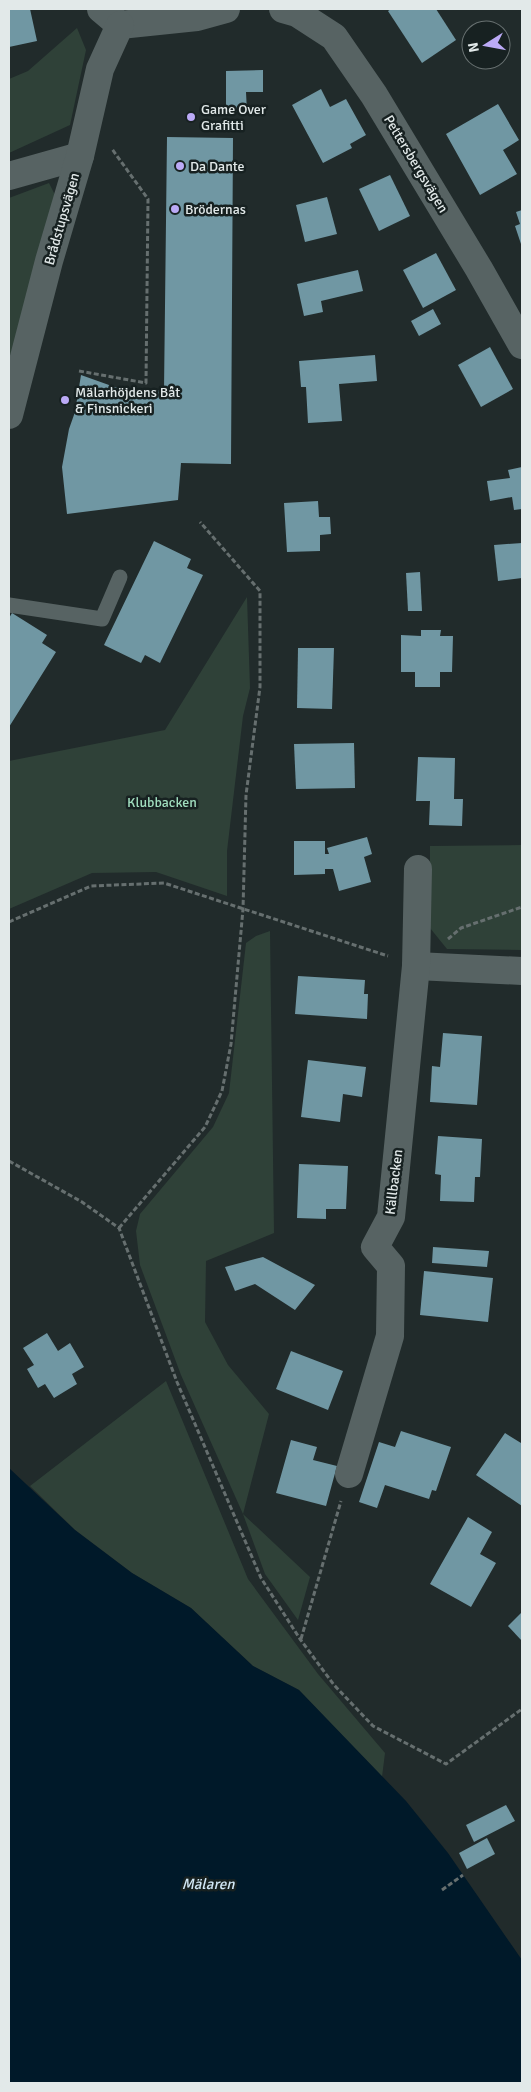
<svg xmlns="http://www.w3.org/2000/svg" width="531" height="2092" viewBox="0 0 531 2092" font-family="Signika,sans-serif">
  <rect width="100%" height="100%" fill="#212b2b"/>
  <g fill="#2f4138">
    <polygon points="77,28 86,50 70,125 9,153 9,79 28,71"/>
    <polygon points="49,183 58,201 9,360 9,198"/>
    <polygon points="247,597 250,688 243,716 227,851 227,896 156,872 92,873 9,909 9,761 165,730"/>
    <polygon points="522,845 522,950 447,949 430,928 430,846"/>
    <polygon points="270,931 274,1233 206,1261 205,1322 228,1365 269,1414 243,1514 310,1577 298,1620 265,1574 243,1514 181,1375 140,1265 136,1231 140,1214 213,1127 229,1093 246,943 256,936"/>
    <polygon points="166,1381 248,1579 318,1674 385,1753 382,1777 299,1690 253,1666 191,1608 132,1573 75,1530 30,1486"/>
  </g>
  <polygon fill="#001929" points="9,1468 75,1530 132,1573 191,1608 253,1666 299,1690 406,1801 448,1853 522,1960 522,2083 9,2083"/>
  <g fill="#7097a3">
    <polygon points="9,9 30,9 37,41 9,47"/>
    <polygon points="391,9 436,9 456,40 422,63 388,11"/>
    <polygon points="263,70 263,92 246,92 247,112 226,112 226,71"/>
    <polygon points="321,89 330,107 346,99 366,135 350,144 352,148 323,163 292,105"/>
    <polygon points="498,104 519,140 503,150 517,174 480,195 446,134"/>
    <polygon points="167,137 233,138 231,464 181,463 178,500 67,514 62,467 69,429 75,412 81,375 123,390 164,390"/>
    <polygon points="390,175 410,216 379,231 359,189"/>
    <polygon points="327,197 337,234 305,242 296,205"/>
    <polygon points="522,210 522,247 515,226 520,224 516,212"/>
    <polygon points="436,253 456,290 423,308 403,270"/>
    <polygon points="358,270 363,291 321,301 323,312 304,316 297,284"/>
    <polygon points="433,309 441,324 419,336 411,321"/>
    <polygon points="490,347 513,389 481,407 458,365"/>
    <polygon points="375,355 377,381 339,384 342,421 308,423 306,387 301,387 299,361"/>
    <polygon points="522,467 522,509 514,510 512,497 490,501 487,481 510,478 508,470"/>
    <polygon points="318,501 319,517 330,517 331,534 320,535 320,551 287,552 284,503"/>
    <polygon points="154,541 191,559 187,568 203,575 160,663 145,655 141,663 104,645"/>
    <polygon points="522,543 522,578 498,581 494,545"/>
    <polygon points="420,572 422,611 408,611 406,573"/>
    <polygon points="12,613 47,635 42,643 56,652 9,727 9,618"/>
    <polygon points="421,630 441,630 440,636 453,636 452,672 440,672 440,687 415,687 415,672 401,672 401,635 421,636"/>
    <polygon points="298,648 334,648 332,709 297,708"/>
    <polygon points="354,743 355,788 296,789 294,744"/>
    <polygon points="418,757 455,758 454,799 463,799 462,826 429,825 430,801 416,801"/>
    <polygon points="367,837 372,854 364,857 371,882 339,891 333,869 325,869 325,874 294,875 294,841 325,841 325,854 329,854 327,848"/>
    <polygon points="298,976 365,980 364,994 368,994 367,1019 295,1014"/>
    <polygon points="443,1033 482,1036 477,1105 430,1102 432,1066 440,1067"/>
    <polygon points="308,1060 366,1067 362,1097 343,1094 340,1122 301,1117"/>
    <polygon points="438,1136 482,1139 480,1177 475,1177 474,1202 440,1201 441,1175 435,1174"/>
    <polygon points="299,1164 348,1166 346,1209 326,1209 326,1219 297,1218"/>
    <polygon points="433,1247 489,1251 487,1267 432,1263"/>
    <polygon points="263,1257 315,1285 295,1310 255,1284 235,1291 225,1267"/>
    <polygon points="424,1271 493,1278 488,1322 420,1315"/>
    <polygon points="47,1333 58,1351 70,1343 84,1367 72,1374 77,1384 54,1398 45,1384 38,1388 27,1369 34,1365 23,1348"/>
    <polygon points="291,1351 343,1371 328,1410 276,1389"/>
    <polygon points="401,1431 451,1447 436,1491 432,1490 429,1499 385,1485 377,1508 359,1502 379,1442 395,1447"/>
    <polygon points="505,1433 521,1443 522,1441 522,1506 476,1475"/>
    <polygon points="291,1440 317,1447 313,1460 337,1466 326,1506 276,1493"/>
    <polygon points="468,1517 492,1532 480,1554 496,1563 471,1607 430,1584"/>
    <polygon points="522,1612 522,1641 508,1626"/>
    <polygon points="506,1805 515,1821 474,1842 466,1825"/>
    <polygon points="487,1838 495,1854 467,1869 459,1853"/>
  </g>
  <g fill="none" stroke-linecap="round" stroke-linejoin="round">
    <g stroke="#666f6f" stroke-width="3" stroke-dasharray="5 2.5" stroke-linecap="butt">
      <polyline points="79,371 146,383 148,199 112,149"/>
      <polyline points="9,922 91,886 164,883 388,956"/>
      <polyline points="448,939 461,928 522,907"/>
      <polyline points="9,1161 82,1202 119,1228 177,1382 261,1578 300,1639 334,1685 373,1726 446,1764 522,1709"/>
      <polyline points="119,1228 205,1127 222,1091 231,1044 243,909 246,795 260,687 260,591 200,522"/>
      <polyline points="301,1639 341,1501"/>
      <polyline points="442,1890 463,1875"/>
    </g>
    <polyline stroke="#576363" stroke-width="15" points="9,605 102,619 120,577"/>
    <g stroke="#576363" stroke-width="28">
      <polyline points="101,9 120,25 197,17 226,9"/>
      <polyline points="283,9 297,13 334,37 374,95 479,269 522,345"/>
      <polyline points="9,176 80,156"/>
      <polyline points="9,415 49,261 80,156 100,69 120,25"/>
      <polyline points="416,966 522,971"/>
      <polyline points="349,1474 390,1336 391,1266 375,1247 391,1217 416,966 418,869"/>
    </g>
  </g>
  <g fill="#bbaaf6" stroke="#172121" stroke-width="2">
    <circle cx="191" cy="117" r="5"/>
    <circle cx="180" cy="166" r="5"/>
    <circle cx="175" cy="209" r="5"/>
    <circle cx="65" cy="400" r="5"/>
  </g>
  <g text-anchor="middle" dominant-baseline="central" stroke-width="5" stroke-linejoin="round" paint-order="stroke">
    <g font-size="14" fill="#e2e9e9" stroke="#172121" text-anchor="start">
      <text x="201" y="109">Game Over<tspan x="201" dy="16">Grafitti</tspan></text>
      <text x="190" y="166">Da Dante</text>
      <text x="185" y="209">Brödernas</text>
      <text x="75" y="392">Mälarhöjdens Båt<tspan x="75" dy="16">&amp; Finsnickeri</tspan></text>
    </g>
    <g font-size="14" fill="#e2e9e9" stroke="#172121">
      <text transform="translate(416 164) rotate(59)">Pettersbergsvägen</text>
      <text transform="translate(62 219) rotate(-74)">Brådstupsvägen</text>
      <text transform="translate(394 1182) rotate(-83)">Källbacken</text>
    </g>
    <g font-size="14" fill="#a0ddbe" stroke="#172121">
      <text x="162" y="802">Klubbacken</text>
    </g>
    <g font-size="15" font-style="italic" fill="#d2e8f6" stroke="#172121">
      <text x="208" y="1884">Mälaren</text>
    </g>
  </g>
  <rect width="531" height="2092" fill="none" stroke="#e2e9e9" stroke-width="20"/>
  <g transform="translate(486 45) rotate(259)"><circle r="24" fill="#172121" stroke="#687171"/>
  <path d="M0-4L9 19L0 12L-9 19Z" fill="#bbaaf6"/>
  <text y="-8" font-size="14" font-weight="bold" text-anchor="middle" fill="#e2e9e9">N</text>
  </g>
</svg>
